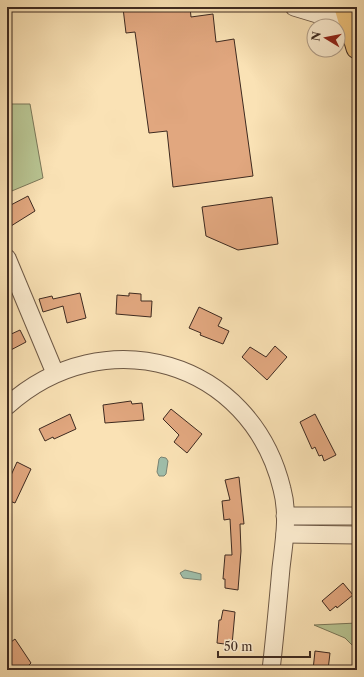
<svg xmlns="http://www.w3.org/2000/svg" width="364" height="677" viewBox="0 0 364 677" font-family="'Libre Caslon Text',serif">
  <rect width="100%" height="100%" fill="#fae2b5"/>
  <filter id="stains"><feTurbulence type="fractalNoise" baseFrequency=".005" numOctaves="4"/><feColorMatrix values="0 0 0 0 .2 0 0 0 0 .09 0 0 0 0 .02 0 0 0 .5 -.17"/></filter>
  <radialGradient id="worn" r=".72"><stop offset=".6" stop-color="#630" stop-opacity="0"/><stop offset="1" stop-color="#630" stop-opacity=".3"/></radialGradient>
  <g fill="#b8c492" stroke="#7b7759">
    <polygon points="7,104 30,104 43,178 7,193"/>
    <polygon points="357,623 357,650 345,638 314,625"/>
  </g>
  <g fill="#9fbeaa" stroke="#788373">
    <polygon points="161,457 166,458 168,461 166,474 164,476 159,476 157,472 159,459"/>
    <polygon points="185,570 201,574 201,580 183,578 180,573"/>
  </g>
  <g fill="#e1a77f" stroke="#3e2a20">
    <polygon points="134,7 190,7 191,17 213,14 216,42 234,39 253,176 173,187 167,131 149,133 135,32 126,33 123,8"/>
    <polygon points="28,196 35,211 11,226 10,224 7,225 7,207"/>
    <polygon points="272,197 278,244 238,250 206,236 202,207"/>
    <polygon points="80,293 86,318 67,323 63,306 43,312 39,299 52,296 53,299"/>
    <polygon points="129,293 141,294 141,301 152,301 151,317 116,314 117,295 129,296"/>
    <polygon points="199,307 222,318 218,326 229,331 223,344 200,335 201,333 189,328"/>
    <polygon points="20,330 26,342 7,352 7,336"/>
    <polygon points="275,346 287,357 267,380 242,357 250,347 266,357"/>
    <polygon points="131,401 132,404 142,403 144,420 105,423 103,405"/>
    <polygon points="171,409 202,434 187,453 174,442 179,435 163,419"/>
    <polygon points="70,414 76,429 54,439 53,437 45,441 39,429"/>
    <polygon points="315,414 336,455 324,461 322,455 319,456 315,447 312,449 300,422"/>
    <polygon points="17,462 31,469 15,503 7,500 7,484"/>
    <polygon points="239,477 244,524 240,524 241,551 238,590 225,588 225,579 223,579 225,555 232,555 230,519 224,520 222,501 230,500 225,480"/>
    <polygon points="343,583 353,595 337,608 336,606 330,611 322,601"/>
    <polygon points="223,610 235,612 232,645 217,643 219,620 221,620"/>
    <polygon points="15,639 31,663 29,665 32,670 12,670 7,662 7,645"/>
    <polygon points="315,651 330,653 328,670 313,670"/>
  </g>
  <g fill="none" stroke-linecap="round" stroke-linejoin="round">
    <defs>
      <g id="minor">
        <polyline points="294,7 357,26"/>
        <polyline points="7,258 55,373"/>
        <path d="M7,406C104,318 251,360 282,489C289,515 284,542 281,568C278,602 275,636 271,670"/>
        <polyline points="285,516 357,516"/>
        <polyline points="285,534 357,535"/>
      </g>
      <polyline id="major" points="345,7 357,48"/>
    </defs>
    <use href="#minor" stroke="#6d5845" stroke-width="19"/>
    <use href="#major" stroke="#3e2a20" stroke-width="23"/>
    <use href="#minor" stroke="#fceccf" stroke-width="17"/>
    <use href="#major" stroke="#edc17a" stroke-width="21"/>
  </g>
  <rect width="364" height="677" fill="none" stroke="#fae2b5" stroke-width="24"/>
  <rect x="8" y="8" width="348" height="661" fill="none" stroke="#3e2a20" stroke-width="2"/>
  <rect x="12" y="12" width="340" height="653" fill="none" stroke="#3e2a20"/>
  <g transform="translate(326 38) rotate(280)"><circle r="19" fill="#fceccf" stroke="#b09e89"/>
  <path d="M0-3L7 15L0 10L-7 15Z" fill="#8f2418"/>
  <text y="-6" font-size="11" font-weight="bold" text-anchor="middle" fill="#3e2a20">N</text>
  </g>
  <path d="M218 651v6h92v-6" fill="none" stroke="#3e2a20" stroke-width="2"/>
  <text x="224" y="651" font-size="12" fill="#3e2a20" stroke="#fceccf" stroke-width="3" paint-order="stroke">50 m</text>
  <rect width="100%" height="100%" filter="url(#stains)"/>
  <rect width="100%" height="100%" fill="url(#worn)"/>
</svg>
